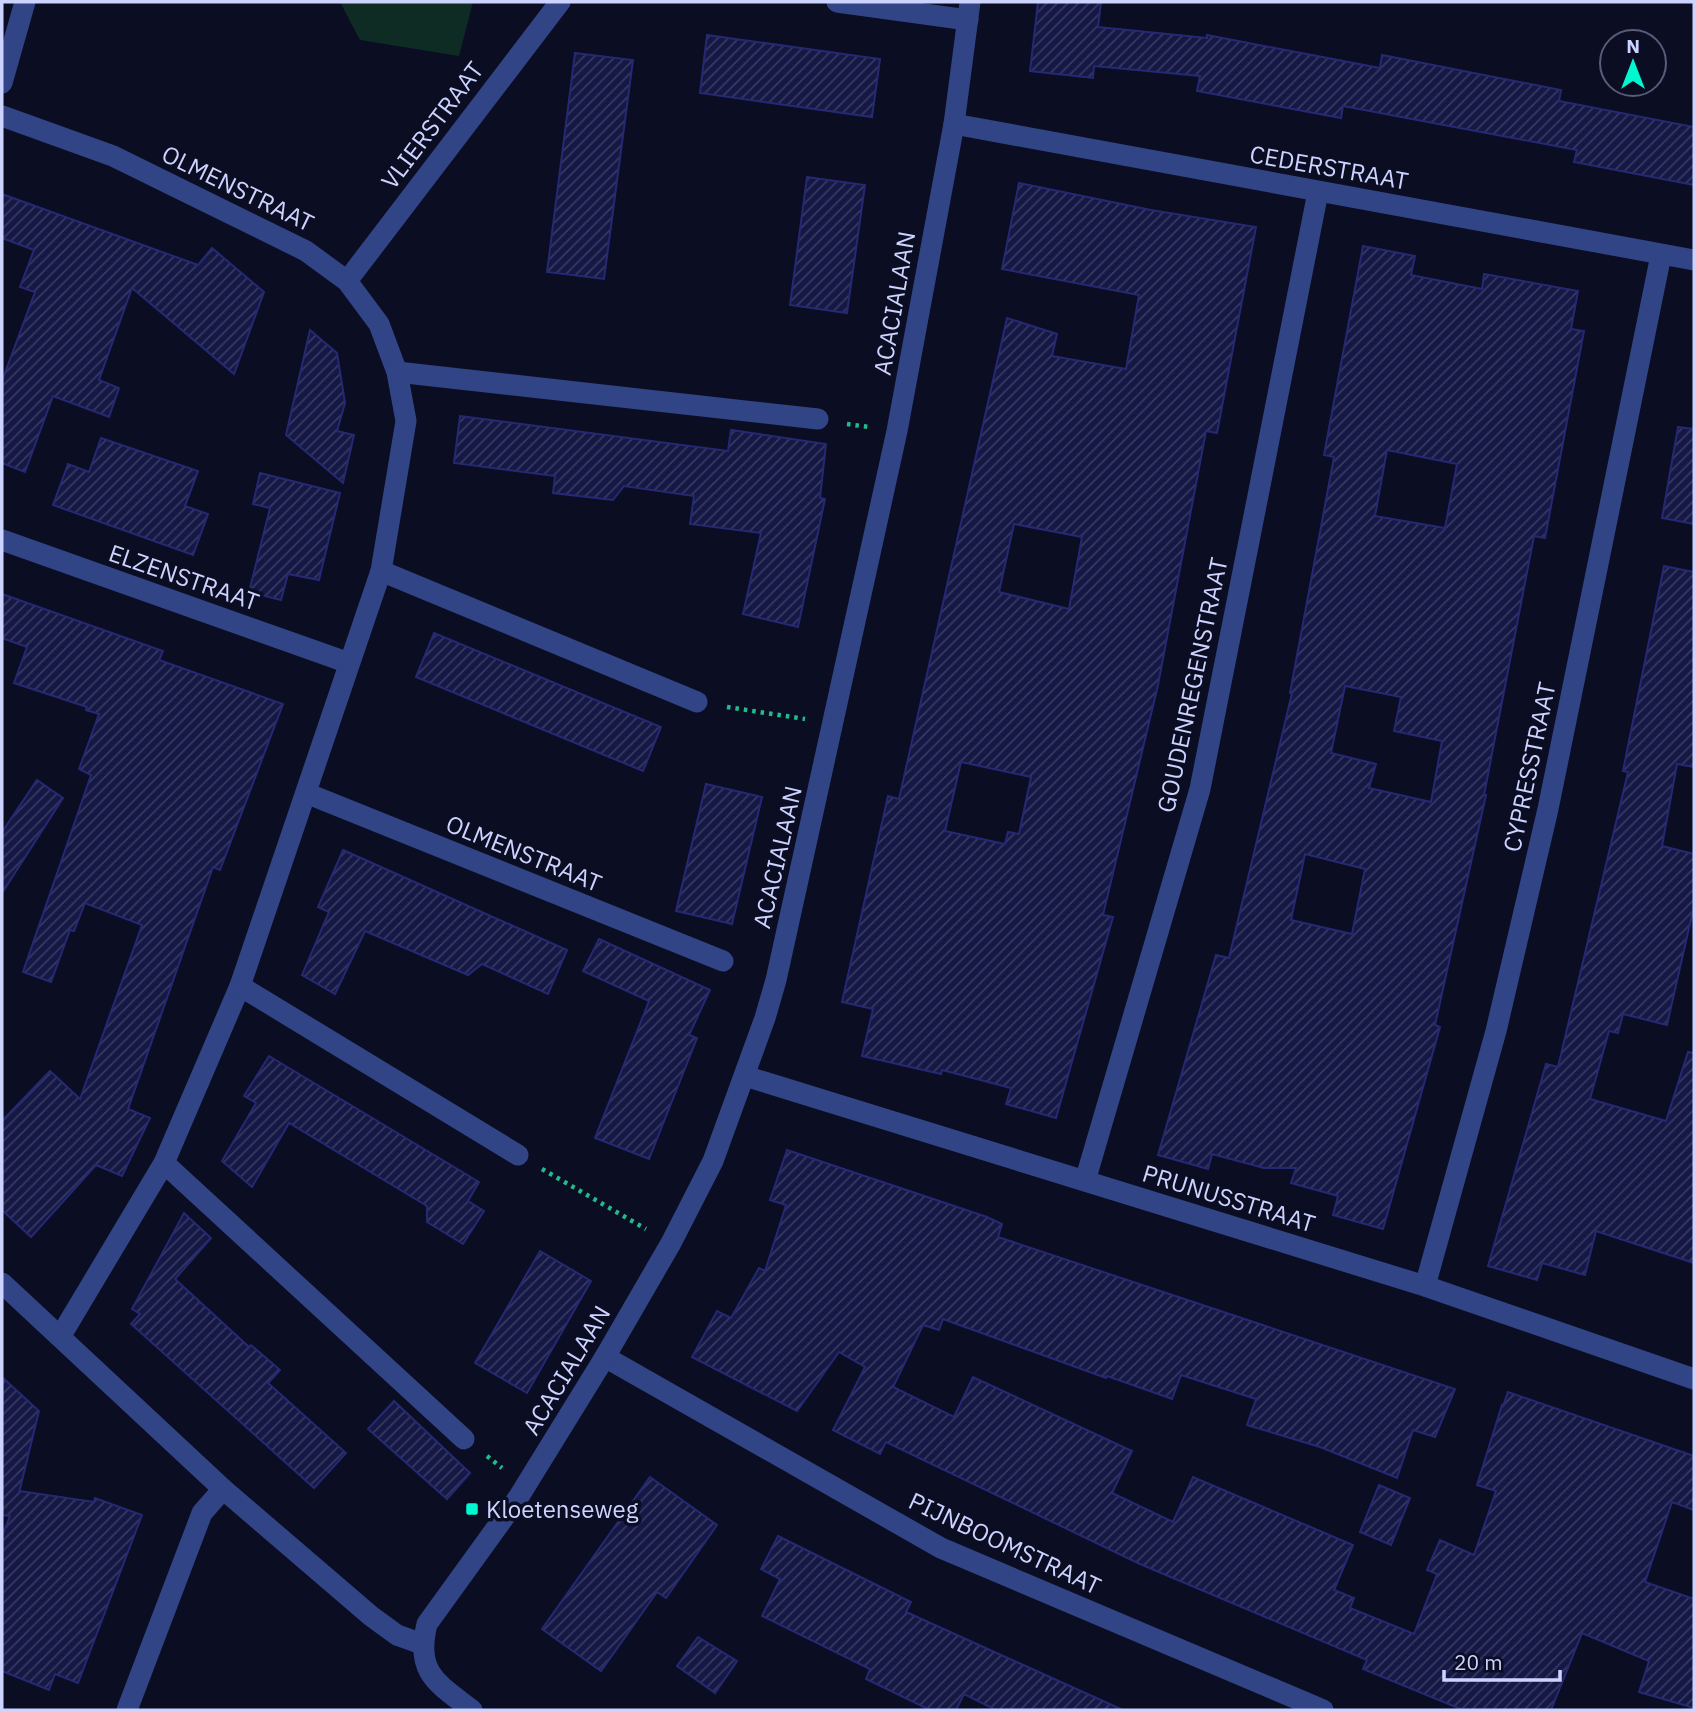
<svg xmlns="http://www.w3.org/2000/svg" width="1696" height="1712" viewBox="0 0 1696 1712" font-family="'IBM Plex Sans',sans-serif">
  <defs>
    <pattern id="building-hatch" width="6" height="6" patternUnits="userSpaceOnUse" patternTransform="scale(1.75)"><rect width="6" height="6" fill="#151844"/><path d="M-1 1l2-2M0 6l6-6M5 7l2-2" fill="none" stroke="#363960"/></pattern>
  </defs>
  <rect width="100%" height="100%" fill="#0b0d22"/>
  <polygon fill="#0e2c23" points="340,2 473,2 459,56 360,40"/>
  <g fill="url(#building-hatch)" stroke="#252973" stroke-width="2" fill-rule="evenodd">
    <polygon points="1038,2 1101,2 1098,27 1207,38 1207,35 1380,68 1382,55 1561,90 1559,101 1694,127 1694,185 1574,162 1577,150 1343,106 1341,118 1197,91 1200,76 1094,66 1093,78 1030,71"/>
    <polygon points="707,35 880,59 872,117 700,93"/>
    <polygon points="575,53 633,60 604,279 547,272"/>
    <polygon points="807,177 865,185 847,313 790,305"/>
    <path d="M1019,183L1151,210L1256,227L1217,433L1206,431L1158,685L1103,915L1113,917L1056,1118L1006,1104L1011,1088L942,1070L941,1074L862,1056L873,1009L842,1002L888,796L899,799L1007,318L1057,334L1052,356L1126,369L1139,295L1002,269ZM1014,524L1082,537L1069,609L999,592ZM961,762L1031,777L1019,834L1008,832L1005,844L945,831Z"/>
    <polygon points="2,194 198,265 212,248 264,292 234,374 132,288 99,380 119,388 109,417 53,396 25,472 2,463 2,381 35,292 20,287 34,250 2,238"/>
    <path d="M1363,246L1415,256L1411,275L1482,289L1484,274L1578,291L1571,329L1584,331L1545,538L1534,536L1484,795H1486L1435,1025L1440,1027L1383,1229L1333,1215L1338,1196L1291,1183L1296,1168H1264L1212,1154L1208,1169L1158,1155L1216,955L1229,958L1292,693H1290L1334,457L1324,455ZM1387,450L1457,464L1445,528L1375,516ZM1345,686L1401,697L1394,731L1442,741L1431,802L1369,788L1376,764L1331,753ZM1305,854L1365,869L1352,934L1291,920Z"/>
    <polygon points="310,330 337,353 345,403 337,431 354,435 343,483 286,435"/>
    <polygon points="460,416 728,451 731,430 826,444 820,498 825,499 798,627 743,614 761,533 690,524 694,496 624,486 613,500 553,493 555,476 454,463"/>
    <polygon points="1678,427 1694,429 1694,524 1662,518"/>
    <polygon points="101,438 198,471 185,506 208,514 193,555 53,505 68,464 89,472"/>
    <polygon points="260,473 340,493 319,580 288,574 281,600 249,592 270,508 253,504"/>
    <polygon points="1664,566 1694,572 1694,767 1677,764 1662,846 1694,854 1694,906 1667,1025 1623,1014 1618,1033 1609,1031 1590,1099 1666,1121 1688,1052 1694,1053 1694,1263 1596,1231 1585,1275 1542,1263 1537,1280 1488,1266 1546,1064 1558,1067 1628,772 1623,771"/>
    <polygon points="2,594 163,651 159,660 283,704 220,870 213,867 128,1109 150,1118 122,1176 96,1165 31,1237 2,1210 2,1121 50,1071 80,1099 142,925 85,903 74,931 70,930 51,982 23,972 91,775 79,769 99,714 86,710 87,707 14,683 27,647 2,638"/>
    <polygon points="434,633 661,727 643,771 416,677"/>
    <polygon points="37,780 63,798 2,893 2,832"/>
    <polygon points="706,784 762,797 732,924 676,911"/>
    <polygon points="343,850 567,950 548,994 482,964 468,975 365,931 335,994 302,975 329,912 318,907"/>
    <polygon points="599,939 710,990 689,1035 697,1038 649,1159 595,1138 649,1001 583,971"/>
    <polygon points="269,1056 479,1182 468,1201 484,1211 463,1244 427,1222 427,1206 289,1123 252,1187 222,1161 256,1103 244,1096"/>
    <polygon points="787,1150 987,1217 1002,1224 998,1237 1455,1389 1435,1437 1413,1430 1397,1478 1320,1447 1247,1425 1256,1399 1181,1375 1172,1399 1107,1376 1106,1378 943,1319 939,1330 923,1325 893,1387 954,1417 973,1377 1132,1451 1112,1493 1173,1522 1193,1477 1353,1545 1334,1590 1354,1598 1350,1608 1414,1634 1437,1574 1427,1570 1440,1540 1474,1555 1496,1491 1477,1485 1502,1405 1503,1406 1508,1392 1694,1456 1694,1510 1672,1502 1645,1582 1694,1599 1694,1708 1639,1692 1649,1661 1582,1633 1551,1710 1463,1710 1363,1669 1367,1660 1140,1564 886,1442 880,1454 833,1430 865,1367 839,1352 797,1411 692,1357 717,1311 731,1318 759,1268 765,1271 786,1205 770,1200"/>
    <polygon points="184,1213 211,1238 175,1279 249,1347 251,1345 280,1370 268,1383 346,1453 314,1488 131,1324 140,1314 132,1309"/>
    <polygon points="540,1251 591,1281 527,1393 475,1363"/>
    <polygon points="2,1377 39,1411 19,1493 20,1491 94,1502 95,1498 142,1515 78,1683 55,1674 49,1690 2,1671 2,1536 10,1516 2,1515"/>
    <polygon points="394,1401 470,1473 447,1499 368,1429"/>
    <polygon points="650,1477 717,1525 666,1598 657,1592 601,1671 542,1629"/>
    <polygon points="1379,1485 1410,1498 1391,1545 1360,1532"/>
    <polygon points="778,1536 911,1602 906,1612 1123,1710 996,1710 964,1694 956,1710 930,1710 866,1679 870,1669 762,1616 780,1579 761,1569"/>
    <polygon points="698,1637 737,1661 715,1693 677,1666"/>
  </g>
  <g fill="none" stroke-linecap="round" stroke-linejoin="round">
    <g stroke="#22bc8c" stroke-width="4.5" stroke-dasharray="3.5 5" stroke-linecap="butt">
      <polyline points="847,424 869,427"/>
      <polyline points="727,707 805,719"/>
      <polyline points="542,1169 646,1229"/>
      <polyline points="487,1456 502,1468"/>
    </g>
    <g stroke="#314485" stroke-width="21">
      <polyline points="837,2 968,20"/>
      <polyline points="2,83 25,2"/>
      <polyline points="2,116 113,156 306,251 347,281 379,324 397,372 406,421 381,571 240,986 164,1163 60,1337"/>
      <polyline points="954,124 1694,260"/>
      <polyline points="347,281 560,2"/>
      <polyline points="397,372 818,419"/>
      <polyline points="2,540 349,663"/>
      <polyline points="381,571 697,702"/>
      <polyline points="306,793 723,961"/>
      <polyline points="240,986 518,1155"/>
      <polyline points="745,1076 1425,1286 1694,1379"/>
      <polyline points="164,1163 464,1439"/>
      <polyline points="1085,1181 1200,789 1318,192"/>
      <polyline points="2,1283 223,1489 371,1616 397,1635 422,1644"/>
      <polyline points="1425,1286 1496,1031 1548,809 1661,255"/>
      <polyline points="605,1357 941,1548 1323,1710"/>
      <polyline points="127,1710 202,1513 223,1489"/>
      <path d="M472,1710C437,1683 415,1673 427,1624L518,1498L605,1357L671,1243L713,1161L765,1018L776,980L897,431L954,124L970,2"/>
    </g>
  </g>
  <rect fill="#00f7d0" stroke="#0b0d22" stroke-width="2.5" x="465" y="1502" width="14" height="14" rx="3.5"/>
  <g text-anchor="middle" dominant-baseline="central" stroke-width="7" stroke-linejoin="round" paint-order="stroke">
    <g font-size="24" fill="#ccd3ff" stroke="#0b0d22">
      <text transform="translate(432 125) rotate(-53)">VLIERSTRAAT</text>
      <text transform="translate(1329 167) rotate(10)">CEDERSTRAAT</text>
      <text transform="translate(238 188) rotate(26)">OLMENSTRAAT</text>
      <text transform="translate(894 303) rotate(-80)">ACACIALAAN</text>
      <text transform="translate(184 577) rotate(19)">ELZENSTRAAT</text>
      <text transform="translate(1192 685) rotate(-78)">GOUDENREGENSTRAAT</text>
      <text transform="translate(1529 767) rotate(-78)">CYPRESSTRAAT</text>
      <text transform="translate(524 853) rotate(22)">OLMENSTRAAT</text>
      <text transform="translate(777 857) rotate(-77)">ACACIALAAN</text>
      <text transform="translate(1229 1198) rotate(17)">PRUNUSSTRAAT</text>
      <text transform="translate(566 1370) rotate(-59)">ACACIALAAN</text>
      <text transform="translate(1005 1543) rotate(25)">PIJNBOOMSTRAAT</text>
    </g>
    <g font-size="24" fill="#ccd3ff" stroke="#0b0d22" text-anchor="start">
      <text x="486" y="1509">Kloetenseweg</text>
    </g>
  </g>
  <rect width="1696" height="1712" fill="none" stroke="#ccd3ff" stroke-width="7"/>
  <g transform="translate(1633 63)"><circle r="33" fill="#0b0d22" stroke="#585c7a" stroke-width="2"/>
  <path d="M0-5L12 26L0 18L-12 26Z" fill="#00f7d0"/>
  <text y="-10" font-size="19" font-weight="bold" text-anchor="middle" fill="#ccd3ff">N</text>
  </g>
  <path d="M1444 1670v10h116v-10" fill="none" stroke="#ccd3ff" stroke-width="3.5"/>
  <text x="1454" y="1670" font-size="21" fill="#ccd3ff" stroke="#0b0d22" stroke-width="5" paint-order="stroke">20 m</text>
</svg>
